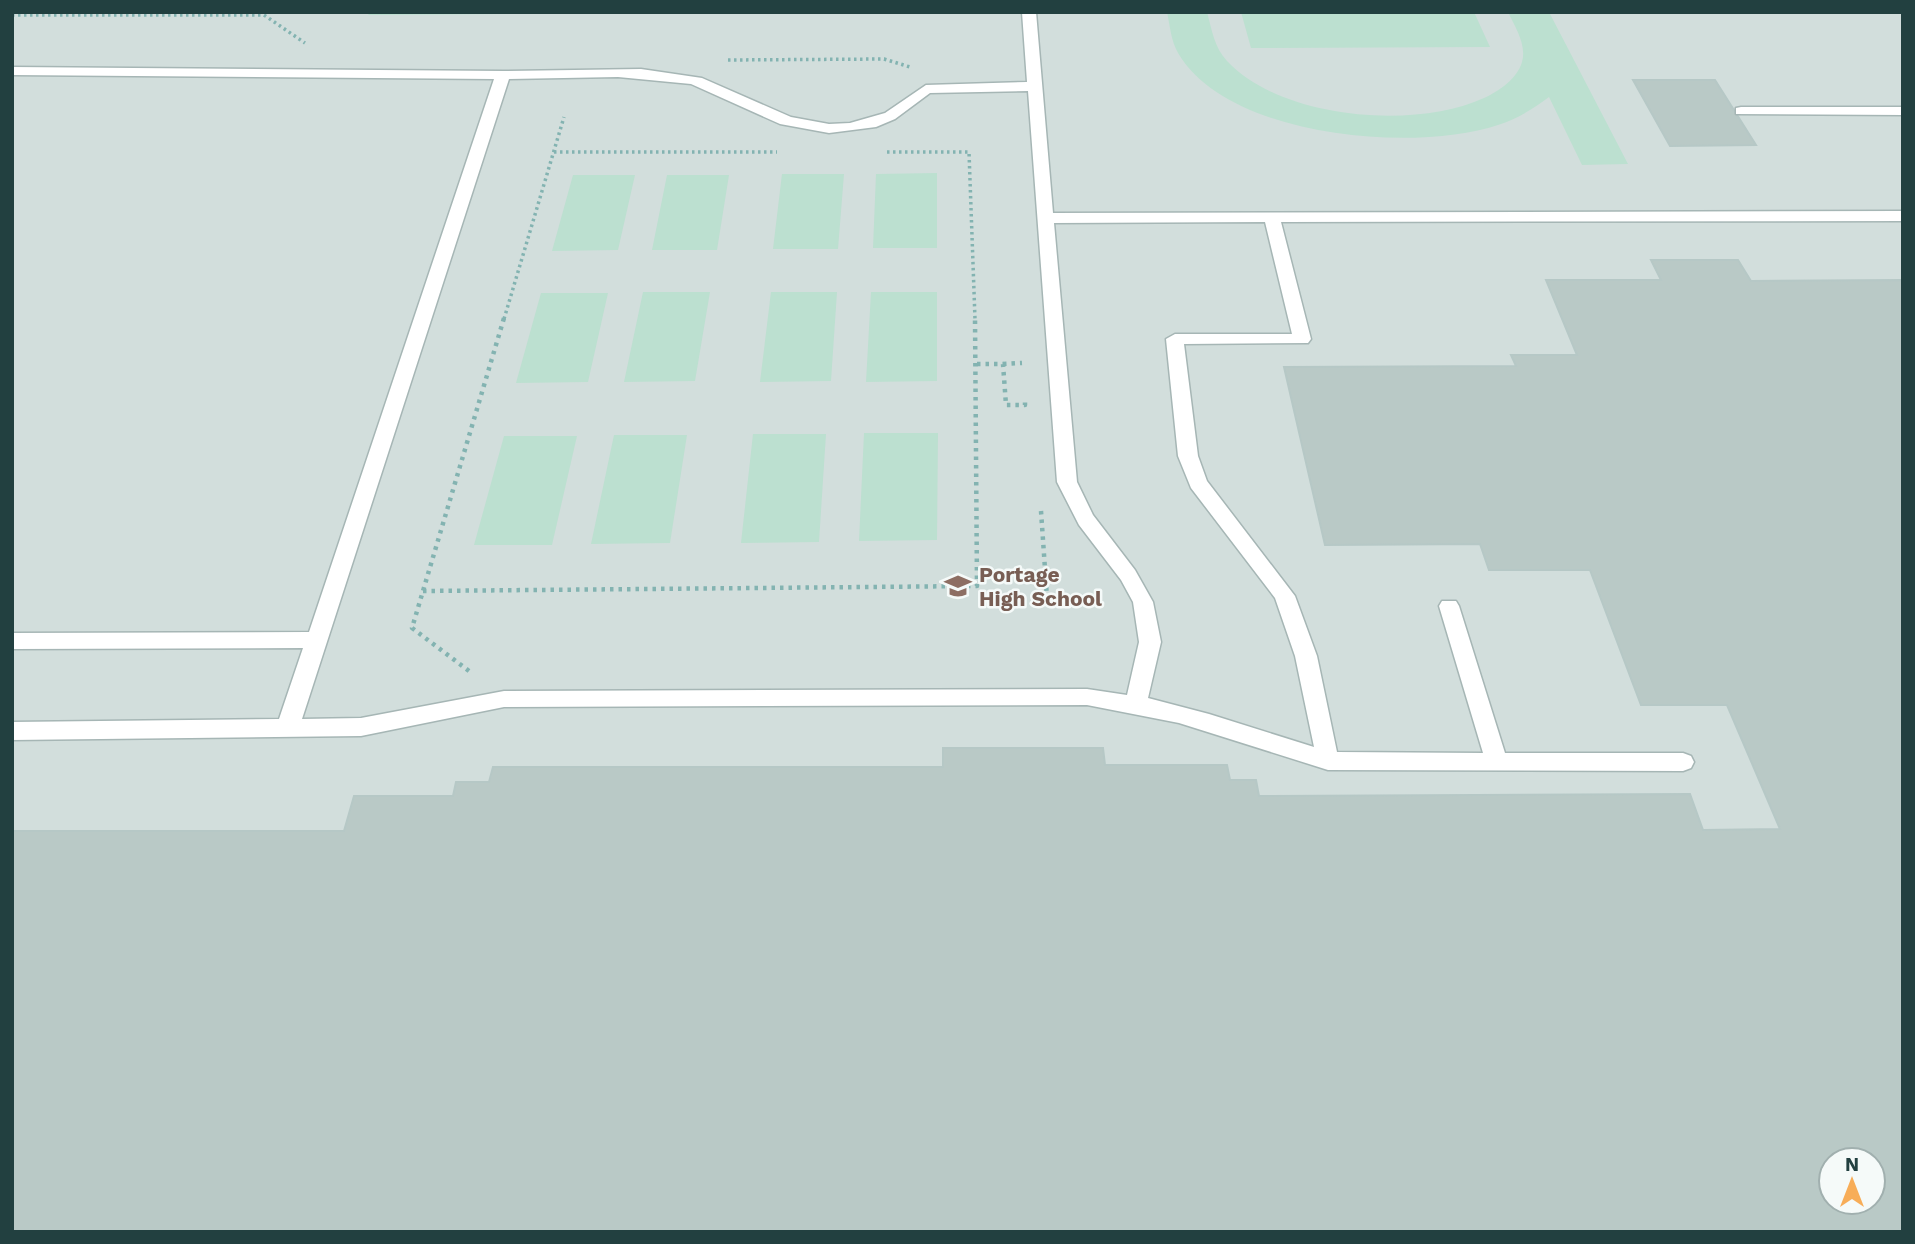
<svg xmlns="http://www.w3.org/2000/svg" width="1915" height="1244" viewBox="0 0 1915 1244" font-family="'Work Sans',sans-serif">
  <rect width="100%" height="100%" fill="#e4eeec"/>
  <path fill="#d2dedc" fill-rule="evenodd" d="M12,12H1903V1232H12ZM1831,1160H1873V1202H1831Z"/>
  <g fill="#bce0d0">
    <polygon points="365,12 841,12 369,15"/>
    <path d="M1167,12H1207C1212,30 1214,47 1227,61C1281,119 1415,130 1484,98C1499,91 1517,79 1522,62C1527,45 1515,27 1508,12H1549L1628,164L1582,165L1549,97C1533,109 1517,119 1498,125C1414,153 1228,138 1178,53C1171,41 1170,26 1167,12Z"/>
    <polygon points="1241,12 1474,12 1490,47 1251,48"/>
    <polygon points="937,173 937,248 873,248 876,174"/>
    <polygon points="782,174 844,174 838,249 773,249"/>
    <polygon points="573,175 635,175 618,250 552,251"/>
    <polygon points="667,175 729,175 717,250 652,250"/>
    <polygon points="643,292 710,292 695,381 624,382"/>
    <polygon points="771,292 837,292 831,381 760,382"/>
    <polygon points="871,292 937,292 937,381 866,382"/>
    <polygon points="541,293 608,293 588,382 516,383"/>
    <polygon points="864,433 938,433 937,540 859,541"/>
    <polygon points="753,434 826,434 819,542 741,543"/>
    <polygon points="614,435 687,435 670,543 591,544"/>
    <polygon points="504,436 577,436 552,545 474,545"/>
  </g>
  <g fill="#b9c9c6" stroke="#b6c8c6" stroke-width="2" fill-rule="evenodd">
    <polygon points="1633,80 1715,80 1756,145 1670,146"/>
    <path d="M1651,260H1738L1751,281L1903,280V1232H12V831H344L354,796H453L456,782H489L493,767H943V748H1103L1105,765H1227L1230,780H1256L1259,796L1690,794L1703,830L1780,829L1727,705H1641L1590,570H1489L1480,544L1325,545L1284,367L1516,366L1511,355H1577L1546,280H1661ZM1831,1160H1873V1202H1831Z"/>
  </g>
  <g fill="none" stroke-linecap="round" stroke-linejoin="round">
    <defs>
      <g id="service">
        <path d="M1022,12H1036L1053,213L1903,211V221L1281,222L1311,339L1308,343L1184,344L1198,456L1207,481L1295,596L1317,656L1337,752L1483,753L1439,606L1442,601H1456L1459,606L1505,753H1683L1691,756L1694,762L1691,768L1683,771L1328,770L1179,723L1087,705L504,707L361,736L12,740V722L279,719L303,648L12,649V633L309,632L494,79L12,75V67L503,71L641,69L702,78L791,117L829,124L850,123L885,113L926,85L1027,82ZM618,77L691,84L780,124L829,133L876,127L895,119L930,93L1028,91L1057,482L1079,525L1121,580L1133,602L1139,642L1127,695L1087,689L504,691L361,718L302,719L509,79ZM1265,222L1292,334H1175L1166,339L1178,456L1191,488L1275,598L1295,656L1314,747L1209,714L1148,698L1161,642L1153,602L1135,570L1093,515L1077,482L1054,223Z"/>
        <polygon points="1741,107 1903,107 1903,115 1736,114 1736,108"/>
      </g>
    </defs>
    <use href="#service" stroke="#a6b6b5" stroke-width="3"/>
    <g stroke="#83b3b1" stroke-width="3.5" stroke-dasharray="2.5 3.5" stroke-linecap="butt">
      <polyline points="12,15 264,15 305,43"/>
      <polyline points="728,60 884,59 910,67"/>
      <polyline points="554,152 777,152"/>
      <polyline points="887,152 969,152 975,319"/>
      <polyline points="504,319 564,117"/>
    </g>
    <g stroke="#83b3b1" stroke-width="4.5" stroke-dasharray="3.5 5" stroke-linecap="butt">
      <polyline points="977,364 1003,364 1006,405 1025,405 1025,402"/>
      <polyline points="1003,364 1022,363"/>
      <polyline points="1041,511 1047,598 1102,600"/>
      <polyline points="423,591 977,586 975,318"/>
      <polyline points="469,671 412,628 504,318"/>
    </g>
    <use href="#service" fill="#fff" fill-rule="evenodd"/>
  </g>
  <defs>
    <symbol id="school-bare" viewBox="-9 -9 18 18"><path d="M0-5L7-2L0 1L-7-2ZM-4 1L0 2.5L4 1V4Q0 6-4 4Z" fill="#8d6e63" stroke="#f5faf9" stroke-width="2.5" paint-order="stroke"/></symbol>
  </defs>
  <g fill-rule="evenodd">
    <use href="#school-bare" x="939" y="567" width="38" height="38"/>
  </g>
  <g text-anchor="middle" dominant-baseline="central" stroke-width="5" stroke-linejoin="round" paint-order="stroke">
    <g font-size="21" font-weight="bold" fill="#785e54" stroke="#f5faf9" text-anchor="start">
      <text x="979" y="574">Portage<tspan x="979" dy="24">High School</tspan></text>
    </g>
  </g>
  <rect width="1915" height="1244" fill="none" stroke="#224040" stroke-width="28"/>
  <g transform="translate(1852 1181)"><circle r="33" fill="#f5faf9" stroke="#a1b0af" stroke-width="2"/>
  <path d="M0-5L12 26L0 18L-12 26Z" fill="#f7ad58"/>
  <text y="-10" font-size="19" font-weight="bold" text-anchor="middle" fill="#224040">N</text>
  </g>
</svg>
